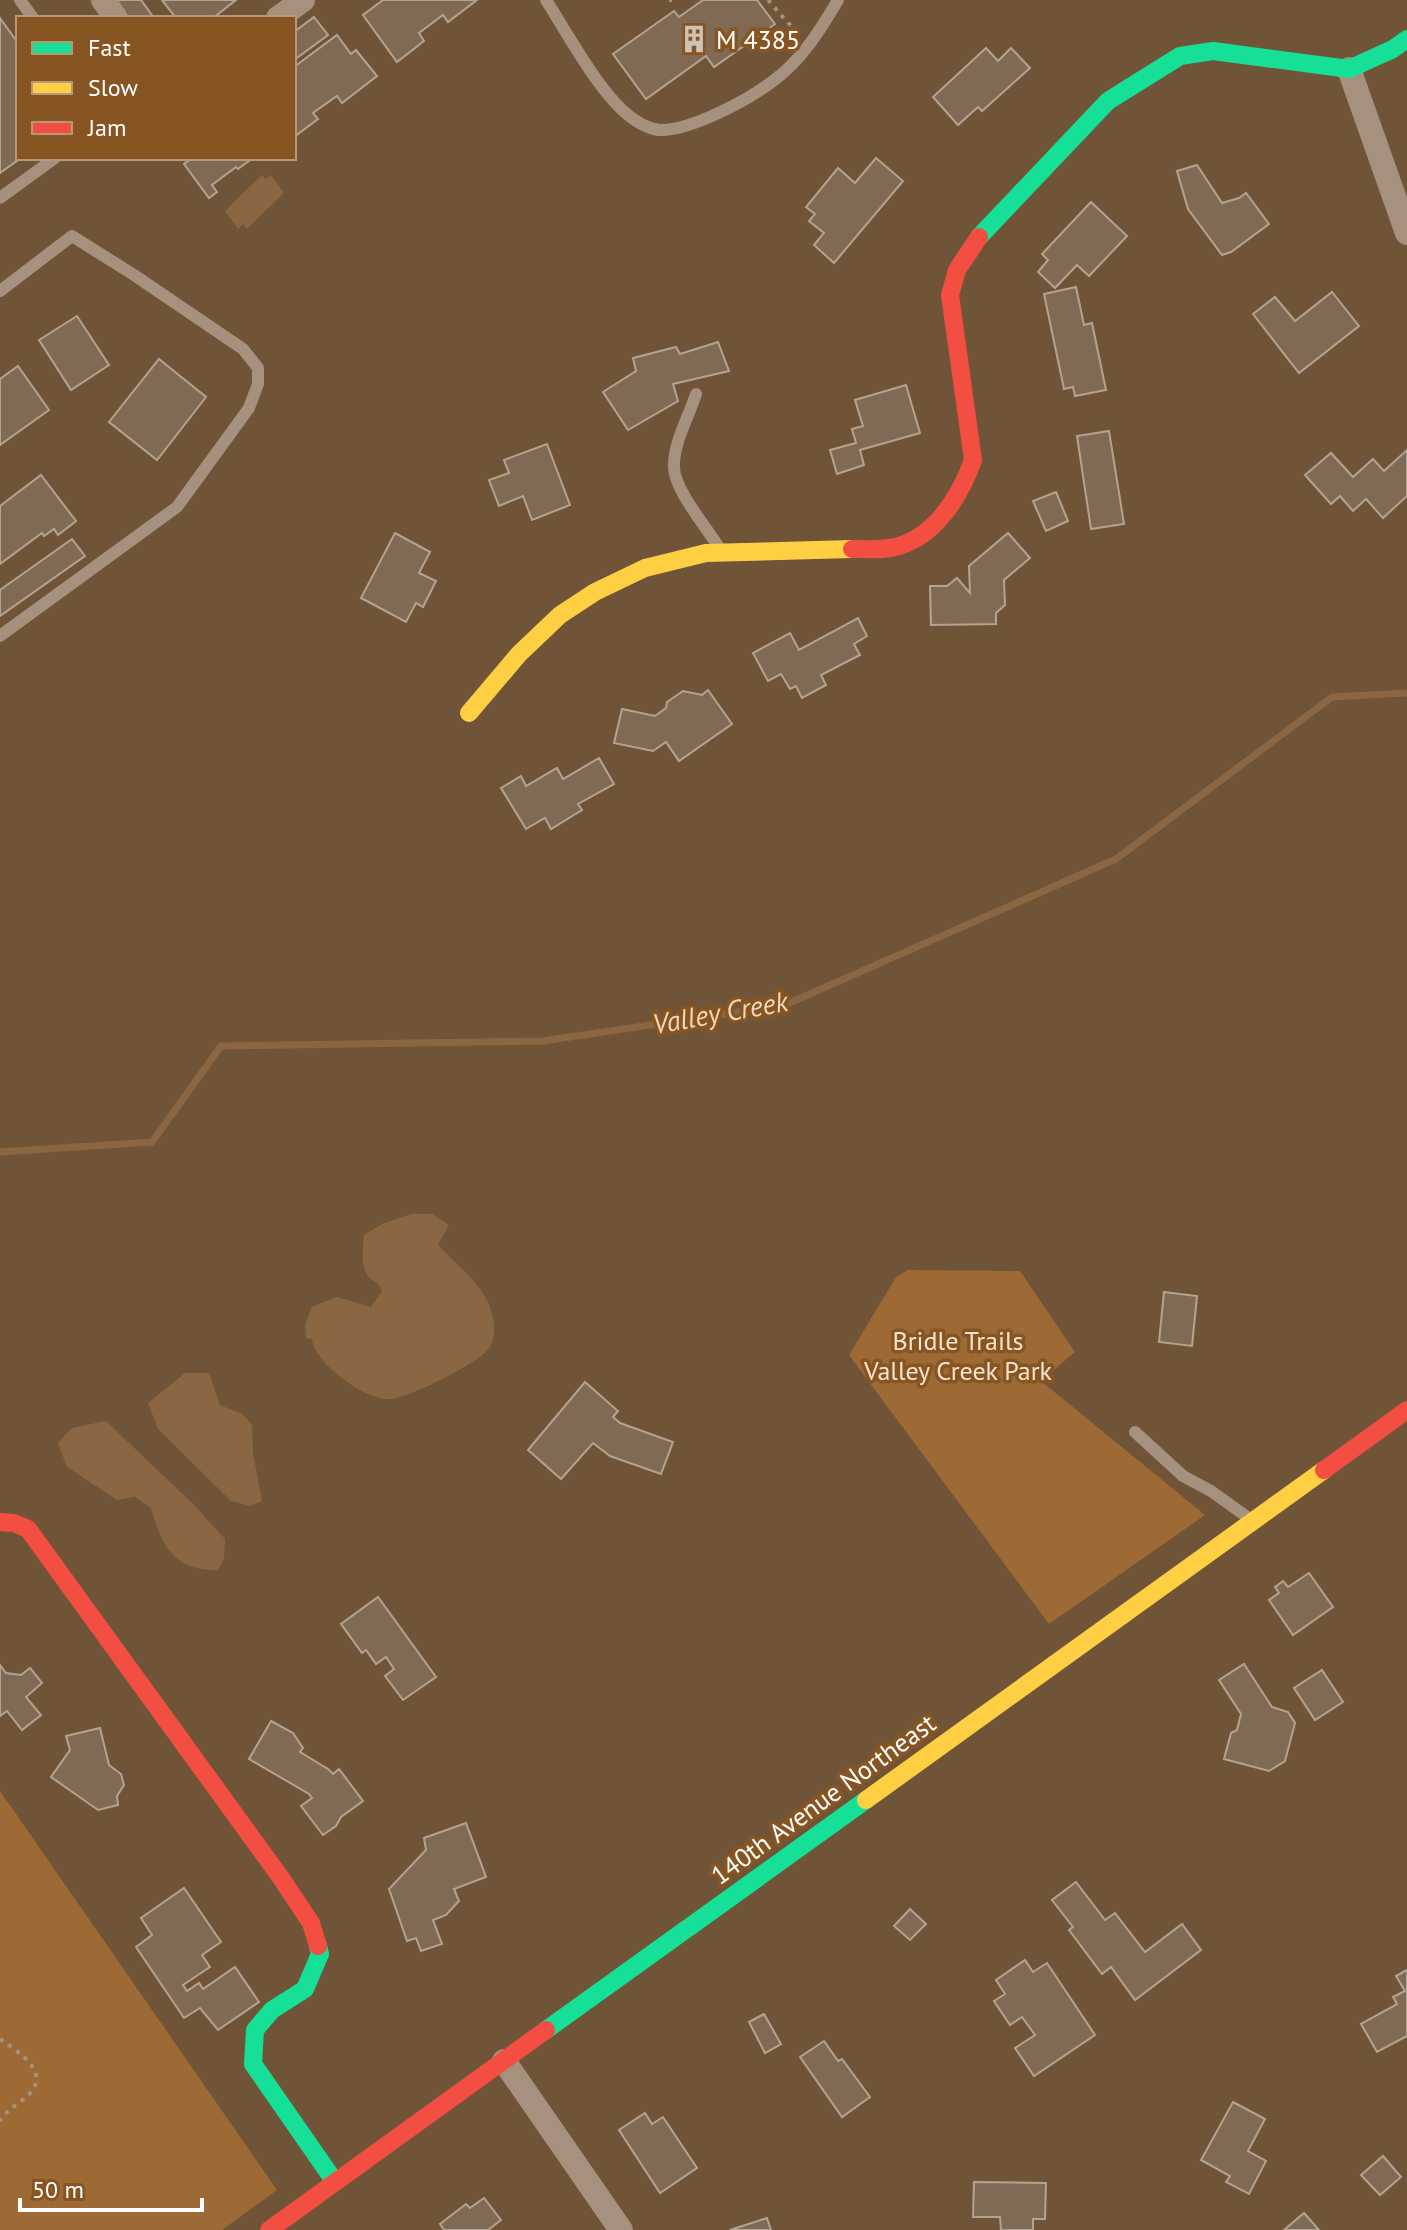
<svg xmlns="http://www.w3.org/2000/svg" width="1407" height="2230" viewBox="0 0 1407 2230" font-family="'PT Sans',sans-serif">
  <rect width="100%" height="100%" fill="#705438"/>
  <g fill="#9d6a35">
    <polygon points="908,1270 1020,1271 1075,1352 1041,1381 1205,1515 1049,1624 849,1355 896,1277"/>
    <polygon points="0,1791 277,2190 222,2230 0,2230"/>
  </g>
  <g fill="#8a6742">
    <polygon points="262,175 266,179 271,175 284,193 247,229 243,224 238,229 225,211"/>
    <path d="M412,1214H432L449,1225L438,1245C454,1263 480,1282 489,1305C494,1317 497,1335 490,1347C481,1362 408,1399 389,1399C365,1400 314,1363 312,1339L306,1338L305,1324L312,1307L337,1297L371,1307L382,1291C379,1281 374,1283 368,1276C360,1265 363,1247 364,1235L384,1223Z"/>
    <polygon points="185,1373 209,1373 220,1405 242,1414 252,1425 253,1453 262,1501 250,1506 231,1501 158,1429 148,1403"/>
    <path d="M106,1421L193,1504L225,1539L224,1559L218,1570C173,1571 162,1546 151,1508L135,1497L117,1500L67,1467L58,1443L72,1428Z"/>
  </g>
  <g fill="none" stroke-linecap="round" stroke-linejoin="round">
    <polyline stroke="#8a6742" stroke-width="7" points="0,1152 152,1142 221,1046 543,1041 785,1005 1116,859 1332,697 1407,693"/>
  </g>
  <g fill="#806a54" stroke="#b3a392" stroke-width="2">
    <polygon points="119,0 141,0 154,18 128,18 116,2"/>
    <polygon points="162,0 236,0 213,18 176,18"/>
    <polygon points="383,0 477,0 448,22 443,15 419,33 424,41 397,62 363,15"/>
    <polygon points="703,0 757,0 775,24 714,67 706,56 646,99 613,54 674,11 679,17"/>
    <polygon points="314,17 328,35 294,60 294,32"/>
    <polygon points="0,18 18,43 18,158 21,158 0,173"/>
    <polygon points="337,35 351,54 356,50 377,76 342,103 337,96 313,113 318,119 294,137 294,67"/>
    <polygon points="986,48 998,61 1011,48 1030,68 982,111 978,107 958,125 933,97"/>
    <polygon points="192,158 253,158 238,169 236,167 212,185 217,192 209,198 184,164"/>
    <polygon points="876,158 903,181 834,263 814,245 824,233 809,221 815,214 806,207 838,168 855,183"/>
    <polygon points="1197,165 1222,203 1239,198 1246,193 1269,224 1231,252 1222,255 1188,209 1177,171"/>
    <polygon points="1091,202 1127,236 1089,276 1077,265 1055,288 1038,272 1048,260 1042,254"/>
    <polygon points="1076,287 1084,325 1092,323 1106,390 1075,396 1073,387 1064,389 1044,294"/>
    <polygon points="1332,292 1359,326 1299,373 1253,314 1275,297 1295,321"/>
    <polygon points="77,316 109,365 71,390 39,340"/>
    <polygon points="718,342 729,371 673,384 678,401 628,430 603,392 636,371 633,358 676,347 680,354"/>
    <polygon points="159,359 206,397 157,460 109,422"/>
    <polygon points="18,366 49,410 0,445 0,379"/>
    <polygon points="906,385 920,433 860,450 864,465 837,474 830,450 856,443 852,429 863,426 855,400"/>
    <polygon points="1109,431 1124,524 1091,529 1077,436"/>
    <polygon points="547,444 570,505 532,520 523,496 499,506 489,480 509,473 504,460"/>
    <polygon points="1407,450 1407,496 1383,518 1366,499 1353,511 1340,496 1331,504 1305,475 1331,453 1353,477 1373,459 1384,471"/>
    <polygon points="41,475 76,521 58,535 54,529 44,536 42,533 0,564 0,506"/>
    <polygon points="1056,492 1068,521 1046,531 1033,501"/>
    <polygon points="395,533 430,552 419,573 436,581 423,607 416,603 406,622 361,598"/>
    <polygon points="1008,533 1030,558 1004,580 1005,605 996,613 996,624 931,625 930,586 947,586 957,578 970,593 969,566"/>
    <polygon points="72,539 85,556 0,616 0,590"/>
    <polygon points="858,618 867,636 854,644 860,655 821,675 826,685 802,698 796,686 790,689 781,674 768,681 753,653 790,633 799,650"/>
    <polygon points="708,690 732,724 679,761 666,742 653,751 614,743 622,709 655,716 666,708 667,702 683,691 702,695"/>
    <polygon points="599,758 614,784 578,804 582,810 551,829 545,818 526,829 501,788 521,776 526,786 557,768 563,779"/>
    <polygon points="1164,1292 1197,1296 1192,1346 1159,1342"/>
    <polygon points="585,1382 618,1411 613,1417 620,1423 673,1442 661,1474 610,1456 593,1443 561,1479 528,1450"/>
    <polygon points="1309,1573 1333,1607 1293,1635 1269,1600 1279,1593 1275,1587 1283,1581 1288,1587"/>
    <polygon points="378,1597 436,1677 403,1700 385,1676 394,1669 386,1657 376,1664 366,1650 362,1653 341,1624"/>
    <polygon points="1244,1664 1272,1707 1288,1712 1295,1723 1285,1761 1269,1771 1224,1759 1231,1733 1237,1730 1241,1714 1219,1680"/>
    <polygon points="0,1665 6,1673 21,1675 30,1668 42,1683 26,1697 41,1715 22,1730 7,1711 0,1716"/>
    <polygon points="1322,1670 1343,1702 1315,1720 1294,1688"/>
    <polygon points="271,1721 293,1733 303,1748 300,1752 328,1769 333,1774 339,1769 363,1801 341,1817 336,1826 323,1835 301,1806 312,1798 309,1794 249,1759"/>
    <polygon points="100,1728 109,1765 121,1774 124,1785 117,1796 118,1805 98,1810 51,1777 70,1750 66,1736"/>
    <polygon points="466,1823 486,1877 454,1889 459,1901 446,1915 433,1920 442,1944 421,1951 416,1938 407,1941 389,1889 426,1850 424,1838"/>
    <polygon points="1076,1882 1105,1920 1115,1913 1145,1952 1182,1924 1201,1950 1135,2000 1111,1967 1102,1974 1069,1930 1073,1927 1052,1900"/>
    <polygon points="184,1888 221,1942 202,1955 210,1967 183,1985 187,1991 199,1983 203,1989 235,1967 259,2002 218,2030 200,2008 184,2018 136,1947 152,1935 141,1918"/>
    <polygon points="910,1909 926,1924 910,1940 894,1926"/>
    <polygon points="1025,1960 1033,1972 1047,1963 1095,2035 1034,2076 1015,2048 1035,2035 1022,2017 1010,2025 994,2001 1005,1994 996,1980"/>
    <polygon points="1407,1970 1407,2036 1377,2052 1361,2024 1397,2004 1393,1997 1405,1991 1396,1976"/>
    <polygon points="764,2014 781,2044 765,2053 749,2022"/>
    <polygon points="824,2041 838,2061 842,2059 870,2097 842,2117 800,2057"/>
    <polygon points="1233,2102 1265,2119 1248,2151 1266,2161 1249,2194 1226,2182 1230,2176 1201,2160"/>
    <polygon points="645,2113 652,2124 663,2117 697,2168 660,2193 619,2130"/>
    <polygon points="1383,2156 1401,2177 1380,2195 1361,2175"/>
    <polygon points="974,2182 1046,2183 1045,2219 1033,2219 1033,2230 1001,2230 1000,2217 973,2217"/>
    <polygon points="484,2198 501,2220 488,2230 444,2230 440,2224 466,2204 470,2208"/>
    <polygon points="1304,2213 1319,2230 1284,2230"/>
    <polygon points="767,2218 771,2230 730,2230"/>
  </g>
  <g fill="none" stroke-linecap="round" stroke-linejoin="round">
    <g stroke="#a6917f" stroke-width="4" stroke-dasharray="4 6" stroke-linecap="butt">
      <polyline points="669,0 672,0"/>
      <polyline points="768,0 798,34"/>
      <path d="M0,2039C20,2053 55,2074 24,2099C15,2106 6,2111 0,2121"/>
    </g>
    <g stroke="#a6917f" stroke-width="12">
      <polyline points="20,0 33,18"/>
      <path d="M546,0C568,34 604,103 638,122C644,126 654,130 661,130C692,130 748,100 773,81C801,61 821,29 838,0"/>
      <polyline points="0,198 55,158"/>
      <polyline points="0,291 72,236 134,275 243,349 258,368 258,384 249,408 177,507 0,636"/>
      <path d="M696,394C689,416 673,444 674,467C674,490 708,529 720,549"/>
      <polyline points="1135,1432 1183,1476 1211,1491 1250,1519"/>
    </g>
    <g stroke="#a6917f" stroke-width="24">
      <polyline points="103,0 116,18"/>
      <polyline points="278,18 303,0"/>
      <polyline points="1349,69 1407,233"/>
      <polyline points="504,2061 621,2230"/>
    </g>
    <g stroke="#16e098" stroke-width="18">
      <polyline points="979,237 1108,101 1180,56 1213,51 1349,69 1393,49 1407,39"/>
      <polyline points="318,1946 320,1954 305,1989 272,2010 255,2030 253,2064 335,2182"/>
      <polyline points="546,2030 866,1800"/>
    </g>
    <g stroke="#ffcf43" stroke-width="18">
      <polyline points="469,713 519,654 560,615 595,592 645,568 706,553 852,549"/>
      <polyline points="866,1800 1324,1470"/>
    </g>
    <g stroke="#f24e42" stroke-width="18">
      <path d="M852,549C864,549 878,550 890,548C933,541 960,497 973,460L950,295L957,270L979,237"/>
      <polyline points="1324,1470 1407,1410"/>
      <polyline points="0,1522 14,1523 28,1529 281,1878 311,1923 318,1946"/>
      <polyline points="269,2230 546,2030"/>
    </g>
  </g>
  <defs>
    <symbol id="building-bare" viewBox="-9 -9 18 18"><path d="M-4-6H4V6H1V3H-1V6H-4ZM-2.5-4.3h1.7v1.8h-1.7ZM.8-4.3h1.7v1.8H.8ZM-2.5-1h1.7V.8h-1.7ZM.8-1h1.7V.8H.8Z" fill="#cdc3b9" stroke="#875521" stroke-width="2.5" paint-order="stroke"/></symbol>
  </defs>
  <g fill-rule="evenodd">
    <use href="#building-bare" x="674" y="19" width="40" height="40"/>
  </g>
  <g text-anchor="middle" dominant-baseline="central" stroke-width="7" stroke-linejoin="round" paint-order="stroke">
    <g font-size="26" fill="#fff" stroke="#875521" text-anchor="start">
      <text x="716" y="39">M 4385</text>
    </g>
    <g font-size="26" fill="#f7e3cf" stroke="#875521">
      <text x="958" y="1340">Bridle Trails<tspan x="958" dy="30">Valley Creek Park</tspan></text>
    </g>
    <g font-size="26" fill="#fff" stroke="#875521">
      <text transform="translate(823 1799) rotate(-36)">140th Avenue Northeast</text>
    </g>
    <g font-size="28" font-style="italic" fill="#f2d7bd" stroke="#875521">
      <text transform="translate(720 1012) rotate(-10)">Valley Creek</text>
    </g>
  </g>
  <rect x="16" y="16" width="280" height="144" fill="#875521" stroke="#b7997a" stroke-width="2"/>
  <rect x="32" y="42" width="40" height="12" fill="#16e098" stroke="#b7997a" stroke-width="2"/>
  <text x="88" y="56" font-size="24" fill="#ffffff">Fast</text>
  <rect x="32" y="82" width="40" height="12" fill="#ffcf43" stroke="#b7997a" stroke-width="2"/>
  <text x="88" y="96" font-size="24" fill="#ffffff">Slow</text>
  <rect x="32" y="122" width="40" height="12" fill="#f24e42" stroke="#b7997a" stroke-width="2"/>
  <text x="88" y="136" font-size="24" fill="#ffffff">Jam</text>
  <path d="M20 2198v12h182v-12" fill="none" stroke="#ffffff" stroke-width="4"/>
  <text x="32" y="2198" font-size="24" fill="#ffffff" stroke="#875521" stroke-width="6" paint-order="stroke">50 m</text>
</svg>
